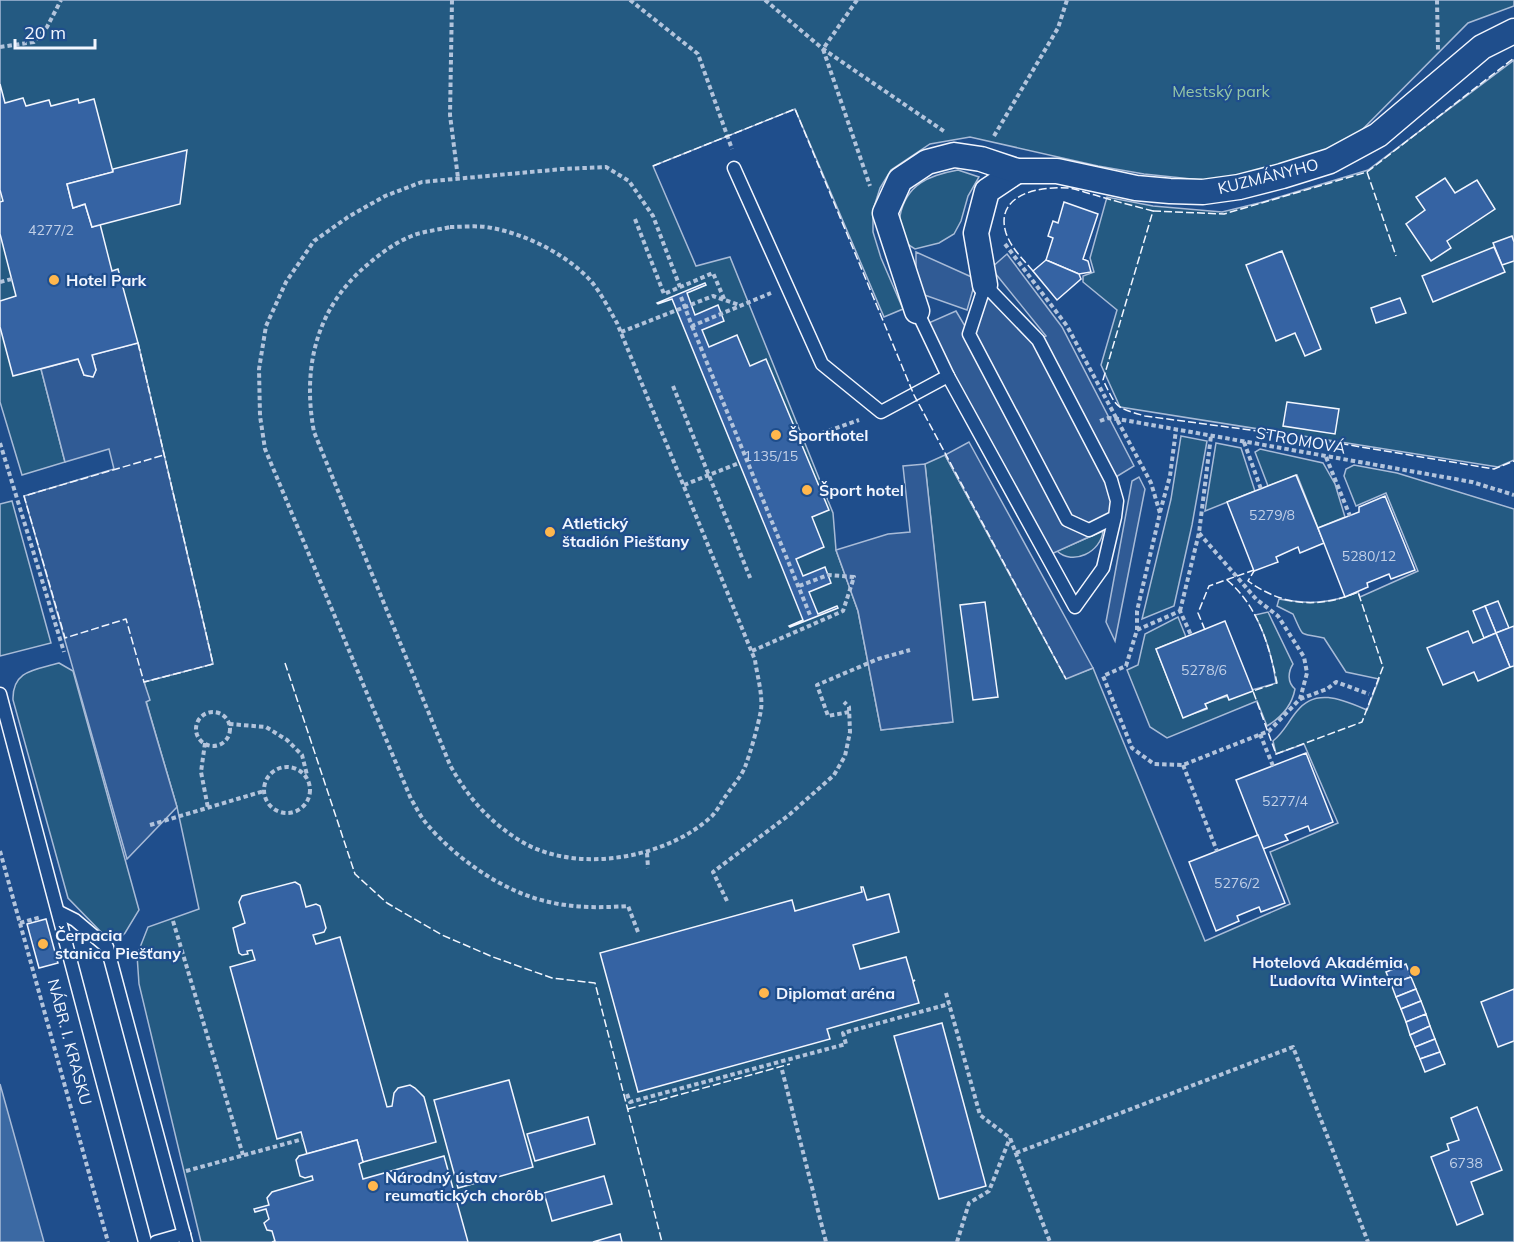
<svg xmlns="http://www.w3.org/2000/svg" width="1514" height="1242" viewBox="0 0 1514 1242" font-family="Mulish,sans-serif">
  <rect width="100%" height="100%" fill="#1f4e8c"/>
  <g fill="#245a82" stroke="#a8bbd7" stroke-width="1.5">
    <path d="M0,0H1514V6L1468,23L1343,149L1230,183L1144,174L1098,166L970,137L930,144L891,170L880,188L873,210V232L881,258L903,309L884,317L795,109L653,166L696,266L730,257L833,513L836,550L858,611L881,730L952,722L925,464L945,455L1066,678L1093,668L1205,941L1290,904L1270,852L1338,823L1304,744L1276,754L1273,741C1285,731 1287,723 1297,711C1316,687 1343,700 1367,710L1379,679L1346,672L1324,638C1298,632 1305,640 1293,614L1277,606L1279,599C1307,604 1330,604 1358,592L1360,597L1418,571L1386,493L1356,506L1344,476L1346,469L1354,465L1397,473L1514,509V1242H201L139,984L137,955L148,927L199,909L177,807L146,701L149,700L144,682L213,664L138,343L41,369L65,462L22,475L0,402Z"/>
    <polygon points="1514,60 1514,460 1498,467 1120,407 1101,365 1117,310 1083,282 1083,276 1094,272 1090,258 1107,197 1153,206 1222,212 1263,202 1368,170"/>
    <path d="M958,170L979,177L968,196L961,221L954,234L939,243L915,249L901,240C901,232 898,223 900,216C906,184 930,175 958,170Z"/>
    <polygon points="1181,436 1207,441 1192,525 1174,606 1142,619 1171,499"/>
    <polygon points="1216,443 1241,448 1255,491 1205,511"/>
    <polygon points="1260,449 1323,463 1335,484 1345,517 1318,528 1297,475 1268,486 1255,452"/>
    <polygon points="12,501 51,643 0,656 0,504"/>
    <path d="M1103,531C1101,552 1073,566 1057,551Z"/>
    <path d="M1268,612L1293,664C1288,672 1287,682 1295,689C1292,705 1282,717 1267,726L1257,701L1167,738L1150,727L1127,670L1138,665L1145,634L1178,617L1186,637L1156,649L1183,717L1207,709L1205,704C1228,694 1252,691 1276,683C1273,660 1266,636 1255,615Z"/>
    <path d="M59,663L73,671L139,910L125,933L120,938L103,934L68,898L13,700C12,670 35,670 59,663Z"/>
  </g>
  <g fill="#305b95" stroke="#a8bbd7" stroke-width="1.5">
    <polygon points="916,252 976,279 967,310 916,292"/>
    <polygon points="1007,254 1062,327 1134,466 1111,480 1113,526 1047,556 924,325 956,311 969,333 985,285 1037,340 1046,336 991,268"/>
    <polygon points="138,343 213,664 144,682 150,700 146,702 177,807 127,859 24,496 114,469 109,449 65,462 41,369 78,359 84,375 93,377 96,370 92,355"/>
    <polygon points="969,442 1093,668 1066,679 945,455"/>
    <polygon points="925,464 953,722 881,730 858,611 836,550 888,534 910,532 903,466"/>
    <polygon points="1139,477 1145,489 1115,641 1106,622 1132,481"/>
  </g>
  <polygon fill="#3b69a3" stroke="#a8bbd7" stroke-width="1.5" points="0,1084 44,1242 0,1242"/>
  <g fill="#3563a3" stroke="#f2f6ff" stroke-width="1.5">
    <polygon points="0,84 5,103 23,98 26,106 49,100 51,106 78,99 79,103 94,99 113,172 67,184 73,208 85,204 92,227 100,224 112,271 118,269 138,343 92,355 96,370 93,377 84,375 78,359 13,376 0,327 0,301 16,296 0,234 0,202 3,201 0,190"/>
    <polygon points="187,150 180,204 92,227 85,204 73,208 67,184 113,172 113,169"/>
    <polygon points="1445,178 1455,193 1477,180 1495,209 1447,241 1451,248 1431,261 1406,224 1425,210 1416,197"/>
    <polygon points="1064,202 1098,214 1083,259 1088,261 1091,272 1079,274 1046,260 1053,238 1048,236 1053,221 1058,223"/>
    <polygon points="1512,236 1514,242 1514,261 1502,265 1493,243"/>
    <polygon points="1494,247 1505,272 1433,302 1422,276"/>
    <polygon points="1282,251 1321,349 1305,356 1295,333 1276,341 1246,265"/>
    <polygon points="1046,260 1079,274 1081,279 1057,300 1033,271"/>
    <polygon points="705,283 706,285 687,293 695,315 718,305 724,321 702,330 709,347 737,335 750,366 766,359 829,510 812,517 824,547 796,559 803,576 825,567 831,583 809,592 818,614 837,606 838,608 790,627 789,626 803,620 781,565 672,299 658,304 657,303"/>
    <polygon points="1400,298 1406,313 1376,323 1371,308"/>
    <polygon points="1287,402 1339,409 1335,434 1283,426"/>
    <polygon points="1296,475 1324,543 1300,553 1298,547 1276,557 1278,562 1254,571 1227,502"/>
    <polygon points="1385,496 1415,570 1391,579 1389,574 1367,583 1368,587 1345,597 1318,528 1359,512 1359,507"/>
    <polygon points="1498,601 1509,628 1496,633 1485,606"/>
    <polygon points="985,602 998,697 973,700 960,605"/>
    <polygon points="1485,606 1496,633 1484,638 1473,611"/>
    <polygon points="1225,621 1253,691 1229,700 1227,695 1205,704 1207,708 1183,718 1156,649"/>
    <polygon points="1514,626 1514,666 1510,667 1496,633"/>
    <polygon points="1468,631 1473,643 1496,633 1510,667 1478,681 1474,672 1443,685 1427,648"/>
    <polygon points="1306,753 1333,822 1310,831 1308,826 1285,835 1288,840 1263,849 1236,780"/>
    <polygon points="1258,835 1285,903 1261,912 1259,907 1237,916 1239,921 1216,931 1189,862"/>
    <polygon points="295,882 300,885 306,907 316,904 320,906 326,928 324,932 313,935 316,944 340,937 387,1107 392,1106 394,1093 398,1088 410,1085 415,1088 424,1097 436,1142 363,1162 357,1140 307,1154 301,1132 277,1139 230,967 255,960 252,950 247,951 248,954 242,955 239,953 233,928 245,923 239,902 242,896"/>
    <polygon points="861,887 863,887 867,900 889,894 899,932 853,945 860,969 906,957 913,981 915,980 913,982 919,1003 827,1029 830,1039 638,1092 600,953 792,900 795,911 862,892"/>
    <polygon points="46,919 58,963 39,968 27,924"/>
    <polygon points="1406,964 1411,977 1391,984 1386,972"/>
    <polygon points="1411,977 1416,989 1396,997 1391,984"/>
    <polygon points="1416,989 1421,1001 1401,1009 1396,997"/>
    <polygon points="1514,989 1514,1041 1498,1047 1481,1002"/>
    <polygon points="1421,1001 1426,1014 1406,1022 1401,1009"/>
    <polygon points="1426,1014 1430,1026 1410,1035 1406,1022"/>
    <polygon points="942,1023 986,1186 939,1199 894,1036"/>
    <polygon points="1430,1026 1435,1039 1415,1047 1410,1035"/>
    <polygon points="1435,1039 1440,1052 1420,1059 1415,1047"/>
    <polygon points="1440,1052 1445,1064 1425,1072 1420,1059"/>
    <polygon points="509,1080 533,1167 458,1188 434,1100"/>
    <polygon points="1477,1107 1502,1170 1471,1182 1483,1214 1457,1225 1431,1157 1449,1150 1447,1144 1459,1140 1451,1118"/>
    <polygon points="588,1117 595,1144 535,1161 527,1134"/>
    <polygon points="357,1140 363,1162 359,1164 363,1179 444,1156 468,1242 272,1242 275,1241 272,1231 267,1230 264,1223 269,1219 266,1209 255,1212 254,1209 269,1205 267,1198 272,1192 313,1180 312,1176 305,1178 300,1176 296,1160 299,1156"/>
    <polygon points="604,1176 612,1204 552,1221 544,1193"/>
    <polygon points="620,1234 622,1242 593,1242"/>
  </g>
  <g fill="none" stroke-linecap="round" stroke-linejoin="round">
    <defs>
      <g id="service">
        <polyline points="734,168 822,364 881,412 948,376"/>
        <polyline points="917,311 948,376 1075,607 1103,568 1115,517 1117,501 1111,480 1038,340 985,285 969,334 1067,520 1089,530 1115,517"/>
        <polyline points="0,694 145,1242"/>
        <polyline points="59,912 75,920 107,947 186,1242"/>
        <polyline points="156,1242 184,1234"/>
      </g>
      <g id="minor">
        <polyline points="985,285 976,233 987,191 1017,171"/>
        <polyline points="917,311 885,213 900,180 927,162 954,155 981,159 1017,171 1057,171 1136,188 1170,191 1203,192 1239,187 1282,176 1330,161 1378,135 1482,47 1514,31"/>
      </g>
    </defs>
    <use href="#service" stroke="#f2f6ff" stroke-width="15"/>
    <use href="#minor" stroke="#f2f6ff" stroke-width="27"/>
    <g stroke="#b3c4dc" stroke-width="4" stroke-dasharray="4.5 3" stroke-linecap="butt">
      <polyline points="452,0 450,115 458,178"/>
      <polyline points="630,0 698,54 732,149"/>
      <polyline points="765,0 823,49 945,132"/>
      <polyline points="857,0 823,49 870,186"/>
      <polyline points="1437,0 1438,50"/>
      <polyline points="0,47 34,42 47,27 61,0"/>
      <polyline points="994,136 1058,28 1067,0"/>
      <polyline points="635,219 664,294 713,273 725,301"/>
      <path d="M450,227C463,227 479,225 492,228C524,234 559,251 583,273C598,286 607,306 617,323L755,660C757,675 763,695 761,710C758,726 751,751 745,767C741,777 731,788 725,797C721,803 717,811 712,816C667,858 579,874 524,843C491,824 468,798 450,765L314,432C302,368 316,308 367,265C381,253 396,242 414,235C425,231 438,230 450,227Z"/>
      <polyline points="1005,244 1067,326 1151,483 1160,513 1137,611 1137,630 1126,666 1103,676 1132,748 1154,764 1183,765 1269,731 1300,699 1307,673 1304,657 1278,616 1256,599 1199,533"/>
      <polyline points="0,282 12,279"/>
      <polyline points="681,297 692,326 771,293"/>
      <polyline points="692,326 810,615"/>
      <polyline points="621,332 713,296 739,305"/>
      <polyline points="673,386 751,580"/>
      <polyline points="1100,421 1108,418 1118,419 1472,482 1514,495"/>
      <polyline points="800,441 859,420"/>
      <polyline points="1244,442 1261,489"/>
      <polyline points="0,443 64,652"/>
      <polyline points="1326,457 1350,516"/>
      <polyline points="684,485 739,463"/>
      <polyline points="1160,512 1170,476 1176,430"/>
      <polyline points="1180,611 1199,533 1211,436"/>
      <polyline points="1137,630 1180,611 1191,635"/>
      <polyline points="752,651 843,611 854,577 828,575 799,586"/>
      <polyline points="1300,699 1327,689 1336,682 1369,694"/>
      <polyline points="849,712 828,716 817,685 878,659 910,650"/>
      <circle cx="213" cy="729" r="17"/>
      <polyline points="229,724 266,727 287,740 302,755 307,775"/>
      <polyline points="1260,734 1273,766"/>
      <polyline points="205,743 201,772 208,808"/>
      <polyline points="1183,765 1217,851"/>
      <circle cx="287" cy="790" r="23"/>
      <polyline points="150,825 264,791"/>
      <polyline points="0,851 108,1242"/>
      <polyline points="647,853 648,868"/>
      <polyline points="727,901 713,872 789,815 834,775 845,756 850,732 849,707 844,702"/>
      <polyline points="173,921 243,1155"/>
      <polyline points="20,923 41,917"/>
      <path d="M638,932L628,906C601,908 572,908 545,901C502,891 454,857 426,823C420,816 416,807 411,799L265,449L260,416L259,369L266,326L286,282L314,241L348,217L385,196L422,182L563,169L606,167L629,181L653,216L680,287"/>
      <polyline points="946,993 980,1115 1010,1138 1050,1242"/>
      <polyline points="782,1070 826,1242"/>
      <polyline points="627,1094 630,1102 846,1044 843,1033 949,1004"/>
      <polyline points="1016,1153 1293,1047 1368,1242"/>
      <polyline points="186,1171 303,1139"/>
      <polyline points="957,1242 969,1203 989,1191 1010,1138"/>
    </g>
    <use href="#service" stroke="#1f4e8c" stroke-width="12"/>
    <use href="#minor" stroke="#1f4e8c" stroke-width="24"/>
    <g stroke="#f2f6ff" stroke-width="1.5" stroke-dasharray="8 3" stroke-linecap="butt">
      <polyline points="653,166 795,109 914,395 1066,679"/>
      <polyline points="1367,172 1514,58"/>
      <polyline points="1153,211 1224,214 1367,172 1396,256"/>
      <path d="M1033,271C1023,259 1011,248 1006,233C994,194 1040,186 1068,188C1077,189 1086,193 1095,195C1114,201 1134,206 1153,211L1103,380C1117,408 1114,407 1145,416L1295,436L1494,469L1514,461"/>
      <polyline points="138,343 208,642 213,664 144,682 126,619 65,638 24,496 164,455"/>
      <path d="M1227,580C1258,606 1269,645 1277,683L1253,691L1276,754L1362,722L1383,667L1358,592C1318,609 1283,606 1248,581L1254,571"/>
      <polyline points="1205,630 1198,613 1209,586 1254,570"/>
      <polyline points="285,663 355,874 387,903 442,935 493,957 552,978 595,983 662,1242"/>
      <polyline points="628,1109 790,1064"/>
    </g>
  </g>
  <g fill="#ffb74d" stroke="#1f4e8c" stroke-width="2">
    <circle cx="54" cy="280" r="6"/>
    <circle cx="776" cy="435" r="6"/>
    <circle cx="807" cy="490" r="6"/>
    <circle cx="550" cy="532" r="6"/>
    <circle cx="43" cy="944" r="6"/>
    <circle cx="1415" cy="971" r="6"/>
    <circle cx="764" cy="993" r="6"/>
    <circle cx="373" cy="1186" r="6"/>
  </g>
  <g text-anchor="middle" dominant-baseline="central" stroke-width="4.5" stroke-linejoin="round" paint-order="stroke">
    <g font-size="14" fill="#c3d1e8">
      <text x="51" y="230">4277/2</text>
      <text x="771" y="456">1135/15</text>
      <text x="1272" y="515">5279/8</text>
      <text x="1369" y="556">5280/12</text>
      <text x="1204" y="670">5278/6</text>
      <text x="1285" y="801">5277/4</text>
      <text x="1237" y="883">5276/2</text>
      <text x="1466" y="1163">6738</text>
    </g>
    <g font-size="16" fill="#97c8a6" stroke="#1f4e8c">
      <text x="1221" y="91">Mestský park</text>
    </g>
    <g font-size="16" fill="#f2f6ff" stroke="#1f4e8c">
      <text transform="translate(1268 176) rotate(-14)">KUZMÁNYHO</text>
      <text transform="translate(1301 440) rotate(10)">STROMOVÁ</text>
      <text transform="translate(70 1042) rotate(75)">NÁBR. I. KRASKU</text>
    </g>
    <g font-size="16" font-weight="bold" fill="#f2f6ff" stroke="#1f4e8c" text-anchor="start">
      <text x="66" y="280">Hotel Park</text>
      <text x="788" y="435">Športhotel</text>
      <text x="819" y="490">Šport hotel</text>
      <text x="562" y="523">Atletický<tspan x="562" dy="18">štadión Piešťany</tspan></text>
      <text x="55" y="935">Čerpacia<tspan x="55" dy="18">stanica Piešťany</tspan></text>
      <text x="1403" y="962" text-anchor="end">Hotelová Akadémia<tspan x="1403" dy="18">Ľudovíta Wintera</tspan></text>
      <text x="776" y="993">Diplomat aréna</text>
      <text x="385" y="1177">Národný ústav<tspan x="385" dy="18">reumatických chorôb</tspan></text>
    </g>
  </g>
  <path d="M15 39v9h80v-9" fill="none" stroke="#f2f6ff" stroke-width="3"/>
  <text x="24" y="39" font-size="18" fill="#f2f6ff" stroke="#1f4e8c" stroke-width="4.5" paint-order="stroke">20 m</text>
</svg>
